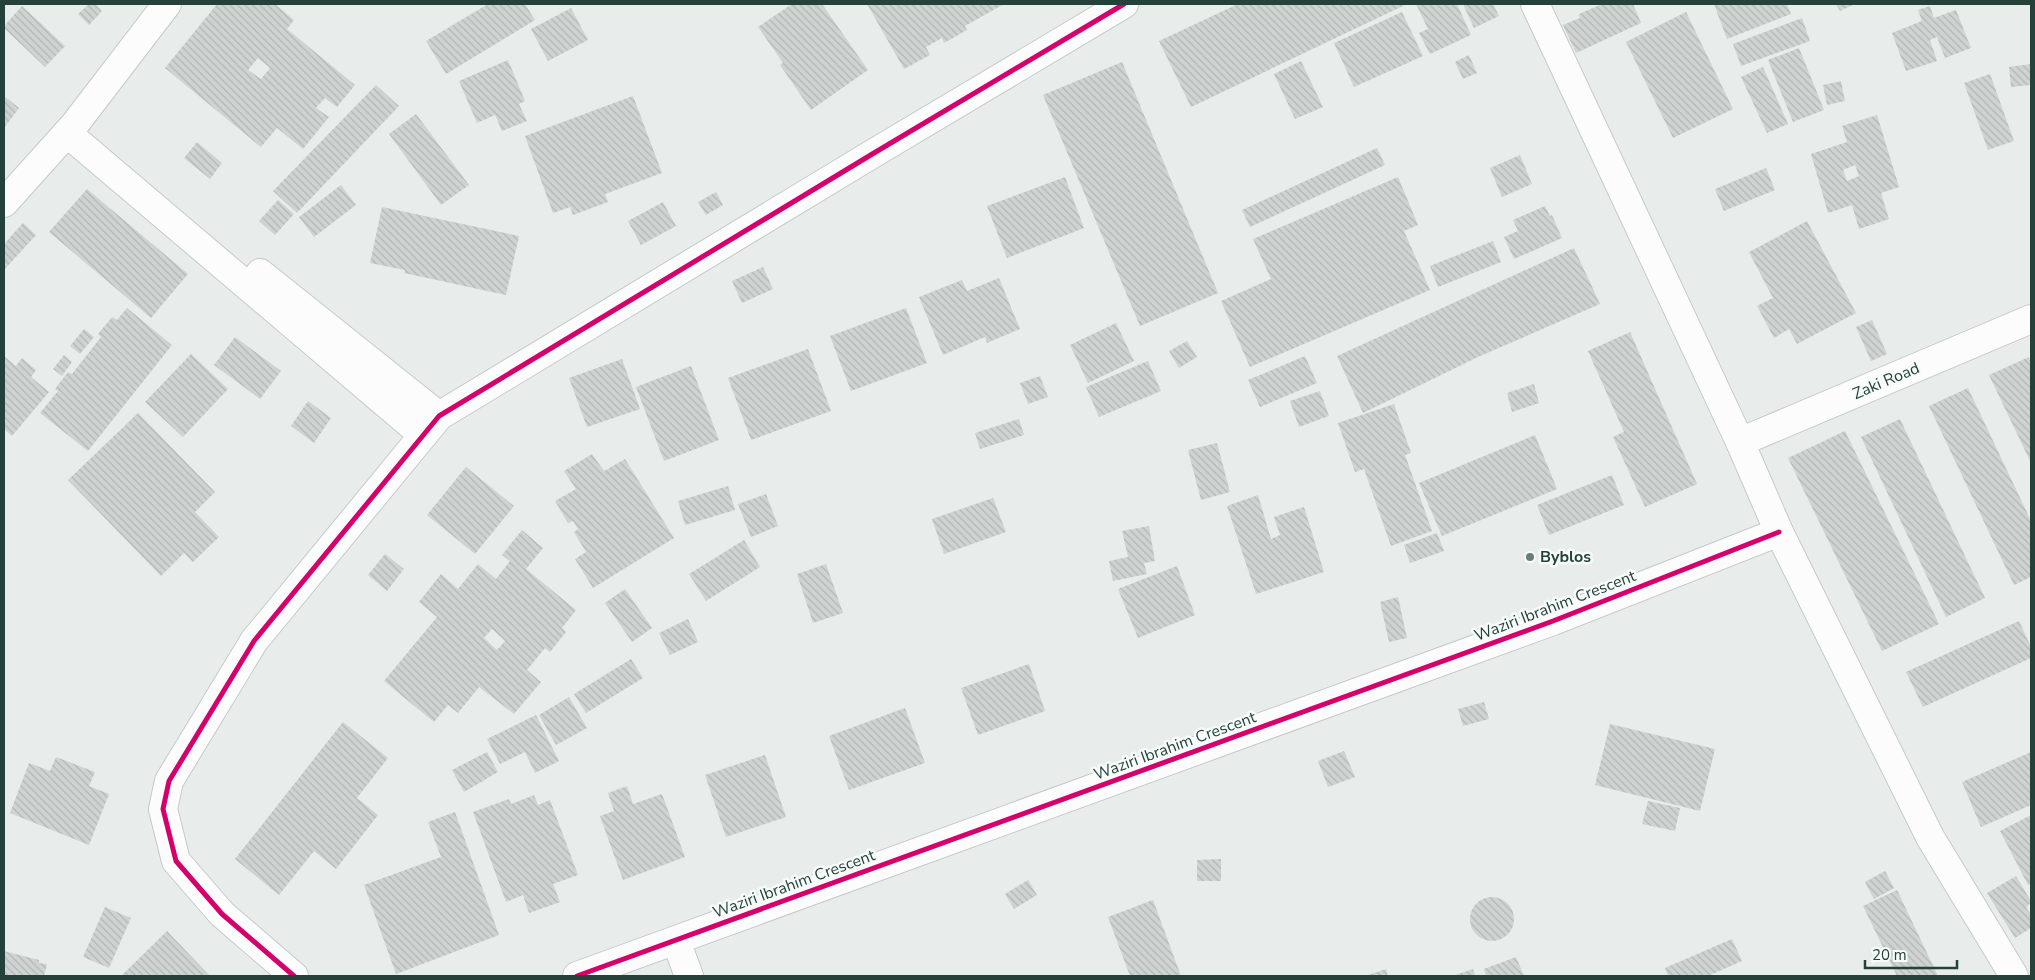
<svg xmlns="http://www.w3.org/2000/svg" width="2035" height="980" viewBox="0 0 2035 980" font-family="'Nunito Sans',sans-serif">
  <defs>
    <pattern id="building-back-hatch" width="6" height="6" patternUnits="userSpaceOnUse" patternTransform="scale(1.25)"><rect width="6" height="6" fill="#cfd4d2"/><path d="M-1 5l2 2M0 0l6 6M5-1l2 2" fill="none" stroke="#b2b7b5"/></pattern>
  </defs>
  <rect width="100%" height="100%" fill="#e8edeb"/>
  <g fill="url(#building-back-hatch)" fill-rule="evenodd">
    <polygon points="89,4 95,4 102,11 89,25 78,14"/>
    <path d="M217,4H275L294,20L287,29L355,85L337,107L325,98L316,108L329,117L303,149L277,128L261,147L165,68ZM258,58L270,68L261,79L248,70Z"/>
    <polygon points="488,4 525,4 535,20 446,74 426,41"/>
    <polygon points="792,4 822,4 868,70 811,110 780,65 783,63 758,27"/>
    <polygon points="867,4 1004,4 965,26 967,30 944,43 942,38 926,47 930,55 904,69"/>
    <polygon points="1238,4 1404,4 1405,5 1191,107 1159,41"/>
    <polygon points="1416,4 1457,4 1471,35 1430,54 1419,33 1428,29"/>
    <polygon points="1463,4 1493,4 1499,16 1474,28"/>
    <polygon points="1602,4 1633,4 1641,23 1576,53 1563,25 1580,18 1579,14"/>
    <polygon points="1714,4 1787,4 1791,14 1727,39"/>
    <polygon points="1836,4 1855,4 1840,11"/>
    <polygon points="22,6 65,46 45,67 4,28 4,26"/>
    <polygon points="1930,6 1934,18 1956,10 1971,48 1945,58 1937,37 1930,40 1937,61 1906,71 1892,33 1922,21 1918,10"/>
    <polygon points="571,8 588,40 548,61 531,29"/>
    <polygon points="1402,12 1423,56 1354,87 1334,43"/>
    <polygon points="1686,12 1733,109 1673,138 1626,42"/>
    <polygon points="1802,18 1810,41 1741,66 1733,44"/>
    <polygon points="1799,48 1824,110 1793,122 1768,60"/>
    <polygon points="1469,55 1477,73 1463,79 1455,62"/>
    <polygon points="508,60 525,101 519,104 527,121 502,131 495,115 477,123 459,81"/>
    <polygon points="1301,61 1323,107 1295,119 1274,74"/>
    <polygon points="1122,62 1218,293 1140,326 1043,95"/>
    <polygon points="2031,64 2031,85 2011,87 2009,67"/>
    <polygon points="1763,67 1788,124 1767,133 1741,77"/>
    <polygon points="1990,74 2014,141 1988,150 1964,83"/>
    <polygon points="1841,81 1845,101 1827,105 1823,85"/>
    <polygon points="376,85 399,106 297,213 273,191"/>
    <polygon points="4,96 19,108 4,128"/>
    <polygon points="633,96 662,173 605,194 608,202 573,215 570,207 553,213 525,136"/>
    <polygon points="416,114 469,185 441,205 389,134"/>
    <path d="M1877,115L1899,187L1881,193L1889,219L1859,229L1852,205L1828,213L1811,154L1847,142L1842,126ZM1855,165L1859,176L1847,181L1843,170Z"/>
    <polygon points="197,142 222,163 210,179 184,158"/>
    <polygon points="1377,148 1385,165 1250,227 1242,210"/>
    <polygon points="1520,155 1532,184 1502,197 1490,168"/>
    <polygon points="1766,168 1775,190 1724,211 1715,189"/>
    <polygon points="1065,177 1084,228 1007,258 987,206"/>
    <polygon points="1398,177 1418,225 1404,231 1430,290 1250,367 1221,301 1271,279 1253,239"/>
    <polygon points="341,185 356,205 314,237 299,217"/>
    <polygon points="87,189 188,274 151,318 49,232"/>
    <polygon points="716,192 723,205 706,215 698,202"/>
    <polygon points="278,200 294,214 275,235 259,221"/>
    <polygon points="663,202 676,226 641,245 628,221"/>
    <polygon points="1545,206 1550,216 1552,215 1562,238 1514,259 1504,237 1518,231 1513,220"/>
    <polygon points="382,207 519,236 506,295 404,273 405,270 370,263"/>
    <polygon points="1807,221 1856,313 1797,344 1789,329 1774,338 1757,306 1773,298 1749,252"/>
    <polygon points="23,223 36,235 4,270 4,244"/>
    <polygon points="1493,241 1501,262 1438,287 1430,266"/>
    <polygon points="1574,248 1600,304 1478,357 1363,413 1337,356"/>
    <polygon points="763,267 773,289 742,303 732,281"/>
    <polygon points="999,278 1020,329 987,343 985,337 943,355 919,297 962,280 967,291"/>
    <polygon points="127,308 172,345 88,451 40,413 58,391 55,389 68,372 72,374 101,337 98,334 112,317 117,320"/>
    <polygon points="906,308 927,363 851,391 830,336"/>
    <polygon points="1872,320 1887,354 1871,361 1856,327"/>
    <polygon points="1116,323 1134,361 1088,383 1070,345"/>
    <polygon points="84,329 94,337 80,354 70,346"/>
    <polygon points="1630,332 1697,484 1645,507 1613,437 1624,432 1588,351"/>
    <polygon points="235,337 281,371 260,399 214,365"/>
    <polygon points="1187,341 1197,357 1179,368 1169,351"/>
    <polygon points="808,349 831,411 751,440 728,378"/>
    <polygon points="191,354 228,389 183,437 145,402"/>
    <polygon points="64,355 72,362 62,376 53,369"/>
    <polygon points="4,356 16,366 22,358 36,370 31,377 49,392 12,436 4,429"/>
    <polygon points="1305,356 1317,383 1260,407 1248,380"/>
    <polygon points="2029,357 2031,363 2031,463 1989,375"/>
    <polygon points="622,359 640,409 587,427 569,378"/>
    <polygon points="1148,361 1161,391 1099,417 1086,387"/>
    <polygon points="691,366 719,440 664,461 636,387"/>
    <polygon points="1040,376 1048,397 1028,404 1020,383"/>
    <polygon points="1534,384 1539,403 1512,412 1507,393"/>
    <polygon points="1968,388 2031,521 2031,577 2014,585 1929,406"/>
    <polygon points="1320,391 1329,416 1299,427 1290,401"/>
    <polygon points="308,401 331,418 314,443 291,426"/>
    <polygon points="1394,404 1411,453 1405,455 1432,531 1391,546 1364,469 1355,472 1338,423"/>
    <polygon points="138,413 215,492 195,512 219,537 193,562 184,553 161,576 68,480"/>
    <polygon points="1019,419 1024,435 980,449 975,433"/>
    <polygon points="1900,419 1985,598 1946,617 1861,437"/>
    <polygon points="1845,431 1939,624 1882,651 1788,458"/>
    <polygon points="1535,435 1557,489 1442,536 1419,483"/>
    <polygon points="1217,443 1230,492 1201,500 1188,450"/>
    <polygon points="592,454 604,471 625,459 674,538 593,588 575,559 586,552 574,532 578,529 573,521 568,523 555,501 576,489 564,471"/>
    <polygon points="466,467 514,506 475,554 427,515"/>
    <polygon points="1612,475 1624,505 1549,535 1537,505"/>
    <polygon points="728,486 735,510 685,525 678,501"/>
    <polygon points="766,494 778,526 751,537 738,504"/>
    <polygon points="1258,495 1271,539 1280,535 1274,517 1304,507 1324,572 1256,594 1227,506"/>
    <polygon points="993,498 1006,532 944,554 932,519"/>
    <polygon points="1149,526 1155,561 1144,563 1147,574 1113,581 1109,561 1128,557 1122,531"/>
    <path d="M522,530L543,548L526,569L576,610L562,628L566,632L550,652L545,648L527,670L541,682L514,714L479,687L458,713L448,705L434,722L384,681L437,617L419,602L441,574L458,589L478,564L496,579L510,561L502,555ZM492,629L505,641L497,650L484,638Z"/>
    <polygon points="1437,533 1444,551 1410,563 1404,545"/>
    <polygon points="744,540 760,567 706,601 689,574"/>
    <polygon points="385,554 404,569 387,591 368,575"/>
    <polygon points="826,564 843,613 813,623 797,574"/>
    <polygon points="1177,566 1195,615 1138,638 1118,589"/>
    <polygon points="625,589 652,628 632,642 605,603"/>
    <polygon points="1398,597 1407,638 1389,642 1380,602"/>
    <polygon points="688,619 698,642 670,655 659,633"/>
    <polygon points="2019,621 2031,647 2031,658 1923,707 1906,672"/>
    <polygon points="631,659 643,678 586,713 574,694"/>
    <polygon points="1029,664 1045,711 978,735 961,688"/>
    <polygon points="569,697 587,728 556,745 539,715"/>
    <polygon points="1484,702 1489,719 1463,726 1458,709"/>
    <polygon points="905,708 925,763 849,790 829,736"/>
    <polygon points="536,715 559,761 535,773 525,752 500,764 487,739"/>
    <polygon points="343,722 388,758 357,798 378,815 336,869 314,851 279,895 235,859"/>
    <polygon points="1610,724 1715,749 1700,811 1595,785"/>
    <polygon points="1344,751 1355,777 1328,787 1318,761"/>
    <polygon points="487,752 498,772 464,792 452,770"/>
    <polygon points="2031,752 2031,805 1981,827 1962,782"/>
    <polygon points="765,755 786,817 726,837 705,775"/>
    <polygon points="56,757 95,772 89,786 109,794 89,845 10,813 29,763 50,771"/>
    <polygon points="627,786 633,804 662,794 685,857 623,880 600,816 614,811 608,793"/>
    <polygon points="534,795 538,805 550,800 578,875 553,884 560,902 529,913 523,895 506,902 473,812 509,799 511,804"/>
    <polygon points="1648,801 1680,808 1675,831 1642,824"/>
    <polygon points="455,812 499,935 396,974 364,885 441,857 428,822"/>
    <polygon points="2031,815 2031,884 2028,885 2000,831"/>
    <polygon points="1221,859 1221,881 1197,881 1197,860"/>
    <polygon points="1885,871 1894,888 1874,899 1865,882"/>
    <polygon points="2016,876 2031,901 2031,903 2026,907 2031,915 2031,928 2015,938 1987,893"/>
    <polygon points="1028,880 1037,895 1014,909 1005,894"/>
    <polygon points="1897,890 1938,976 1897,976 1863,906"/>
    <circle cx="1492" cy="919" r="22"/>
    <polygon points="1153,900 1181,976 1130,976 1108,917"/>
    <polygon points="105,907 131,918 109,968 83,957"/>
    <polygon points="167,931 210,976 121,976"/>
    <polygon points="1732,939 1742,961 1708,976 1668,976 1665,968"/>
    <polygon points="4,951 39,960 39,963 47,964 44,976 4,976"/>
    <polygon points="1516,957 1524,976 1486,976 1484,969"/>
    <polygon points="1386,969 1388,976 1365,976"/>
    <polygon points="1473,969 1475,976 1452,976"/>
  </g>
  <g fill="none" stroke-linecap="round" stroke-linejoin="round">
    <defs>
      <g id="minor">
        <polyline points="1535,4 1740,442 1779,532 1930,837 2014,976"/>
        <polyline points="67,133 423,435"/>
        <polyline points="4,203 75,124 167,4"/>
        <polyline points="260,273 439,416"/>
        <polyline points="1740,442 2031,319"/>
        <polyline points="676,941 689,976"/>
        <polyline points="294,976 222,914 176,861 163,809 169,781 254,641 439,416 874,153 1124,4"/>
        <polyline points="577,976 1553,621 1779,532"/>
      </g>
    </defs>
    <use href="#minor" stroke="#c5cac8" stroke-width="30"/>
    <use href="#minor" stroke="#fcfcfc" stroke-width="28"/>
    <defs>
      <g id="cycleway">
        <polyline points="294,976 222,914 176,861 163,809 169,781 254,641 439,416 874,153 1124,4"/>
        <polyline points="577,976 1553,621 1779,532"/>
      </g>
    </defs>
    <use href="#cycleway" stroke="#f7fbf9" stroke-width="8"/>
    <use href="#cycleway" stroke="#d6006c" stroke-width="5"/>
  </g>
  <circle fill="#697e78" stroke="#f7fbf9" stroke-width="2" cx="1530" cy="557" r="5"/>
  <g text-anchor="middle" dominant-baseline="central" stroke-width="5" stroke-linejoin="round" paint-order="stroke">
    <g font-size="16" fill="#24423a" stroke="#f7fbf9">
      <text transform="translate(1886 381) rotate(-23)">Zaki Road</text>
      <text transform="translate(1555 606) rotate(-21)">Waziri Ibrahim Crescent</text>
      <text transform="translate(1175 746) rotate(-20)">Waziri Ibrahim Crescent</text>
      <text transform="translate(794 884) rotate(-20)">Waziri Ibrahim Crescent</text>
    </g>
    <g font-size="16" font-weight="bold" fill="#24423a" stroke="#f7fbf9" text-anchor="start">
      <text x="1540" y="557">Byblos</text>
    </g>
  </g>
  <rect width="2035" height="980" fill="none" stroke="#24423a" stroke-width="10"/>
  <path d="M1865 960v8h92v-8" fill="none" stroke="#24423a" stroke-width="2.5"/>
  <text x="1872" y="960" font-size="15" fill="#24423a" stroke="#f7fbf9" stroke-width="4" paint-order="stroke">20 m</text>
</svg>
